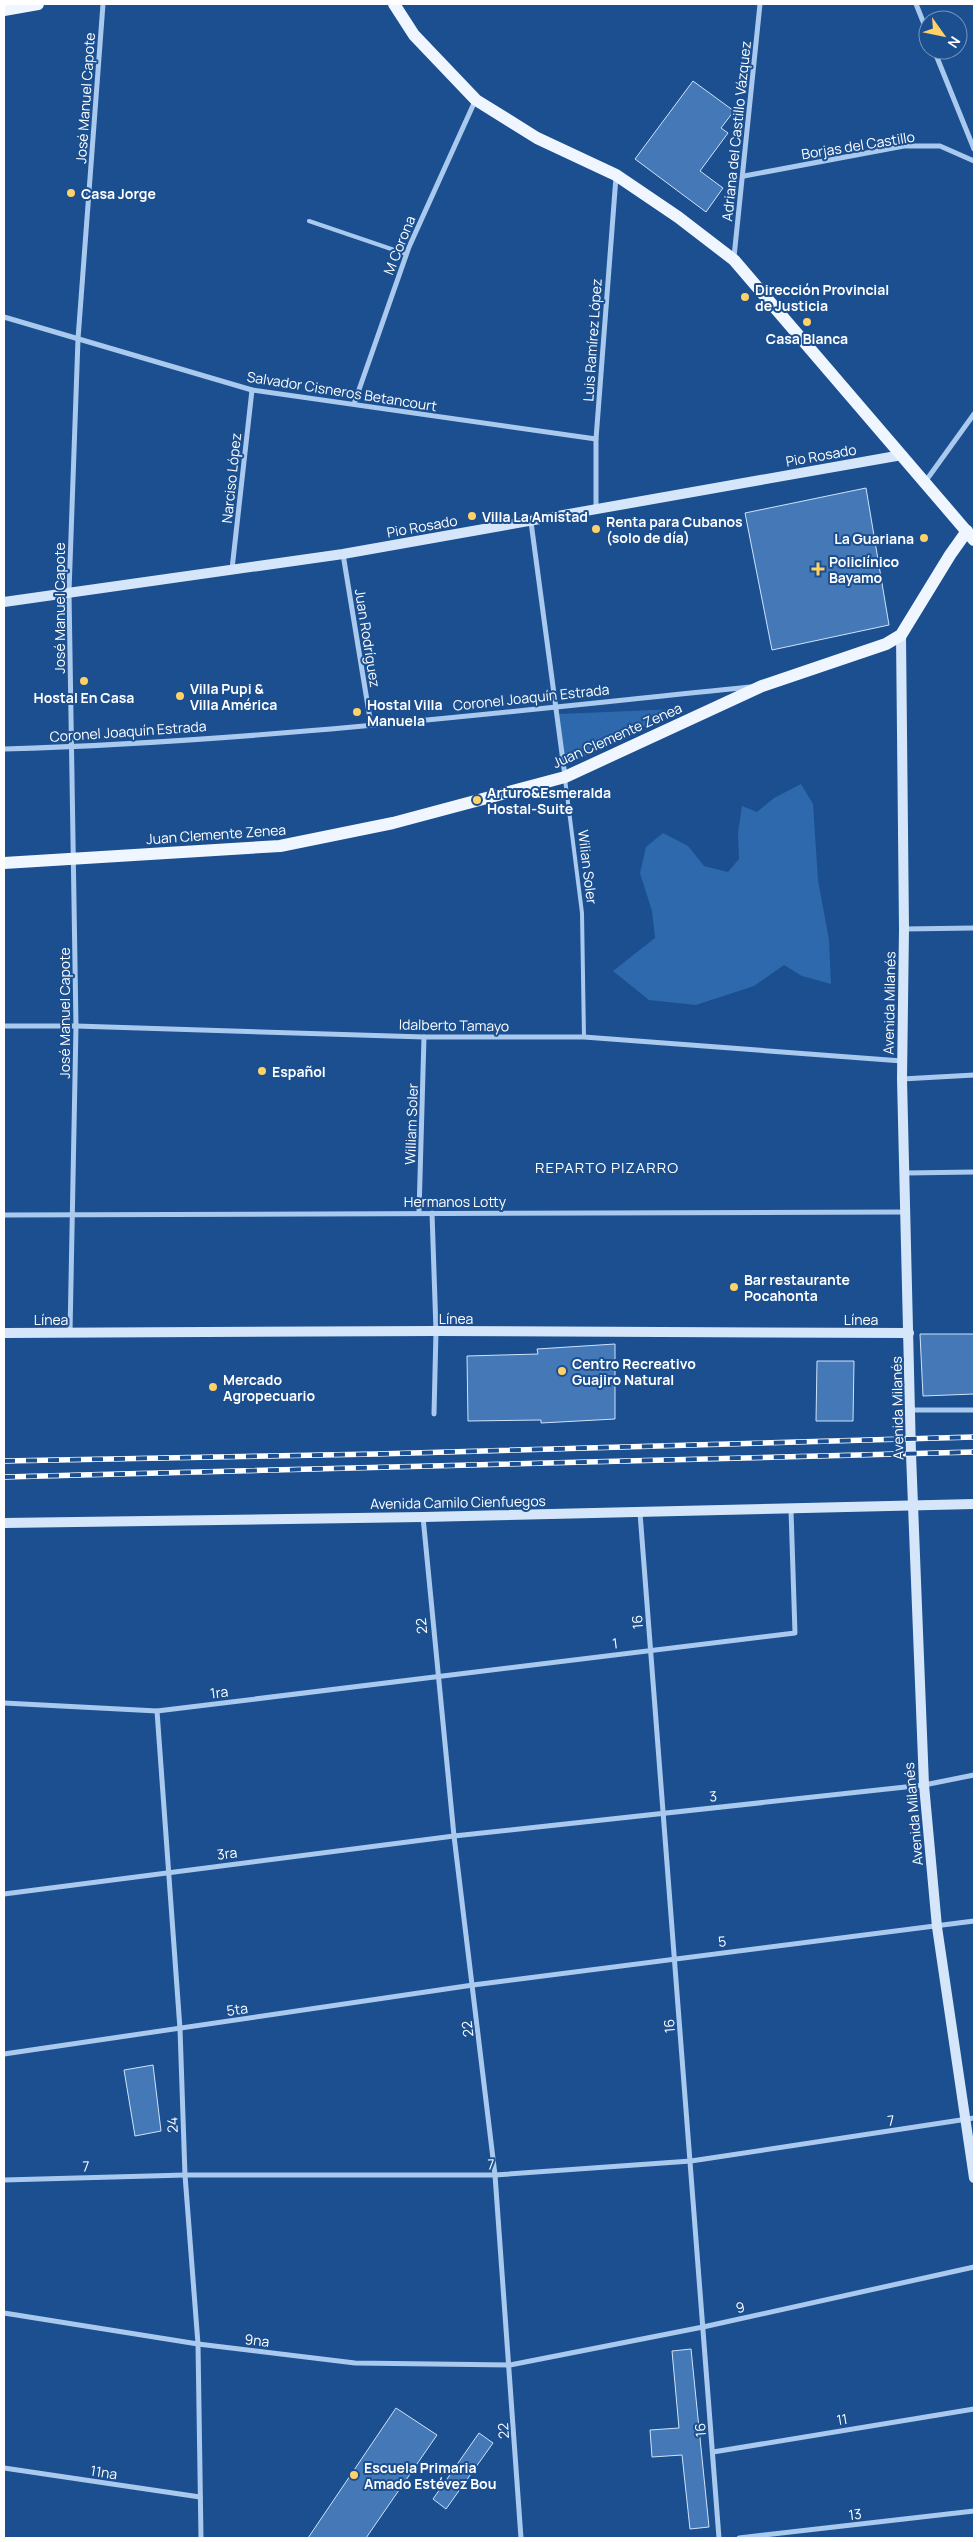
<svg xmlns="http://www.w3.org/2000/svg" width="978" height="2542" viewBox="0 0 978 2542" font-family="Manrope,sans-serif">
  <rect width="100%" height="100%" fill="#1b4f8f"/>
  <g fill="#2e69ad">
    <polygon points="679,709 565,766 559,714"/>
    <polygon points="801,784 813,804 818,880 829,940 831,984 802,976 784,965 754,986 696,1005 649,1000 613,971 655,938 652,911 640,873 646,847 663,833 688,846 704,866 728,872 739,859 738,833 742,806 757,812 774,798"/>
  </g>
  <g fill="#4478b7" stroke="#cfe3fa">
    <polygon points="693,81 734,111 721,128 728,133 700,171 723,188 706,212 635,159"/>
    <polygon points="866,488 889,625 772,650 745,513"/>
    <polygon points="920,1334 974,1334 974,1394 923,1396"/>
    <polygon points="615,1344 615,1419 541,1423 541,1420 468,1421 467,1356 538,1354 537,1349"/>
    <polygon points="817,1361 854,1361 853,1421 816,1421"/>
    <polygon points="153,2065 161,2131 135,2136 124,2070"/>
    <polygon points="691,2349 709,2527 690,2529 682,2455 652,2457 650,2430 679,2428 672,2351"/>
    <polygon points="396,2408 437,2435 366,2538 308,2538"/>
    <polygon points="479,2433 493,2443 446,2509 433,2499"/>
  </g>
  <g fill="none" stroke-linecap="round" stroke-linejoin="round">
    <g stroke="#a9c9ee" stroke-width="4">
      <polyline points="309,221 406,254"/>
      <polyline points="565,779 582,913 584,1037"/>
    </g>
    <g stroke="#a9c9ee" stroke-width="5">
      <polyline points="916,4 928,34"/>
      <polyline points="934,50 974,149"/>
      <polyline points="744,176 904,146 940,146 974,161"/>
      <polyline points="734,257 760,4"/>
      <polyline points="4,317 252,390 596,439"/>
      <polyline points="354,404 409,247 475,101"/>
      <polyline points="925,482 974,414"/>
      <polyline points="596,508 596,439 616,177"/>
      <polyline points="531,522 565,776"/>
      <polyline points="343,554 371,725"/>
      <polyline points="232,569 252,390"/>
      <path d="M4,749C253,742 502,712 750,687"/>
      <polyline points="904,929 974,928"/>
      <polyline points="4,1026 76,1026 424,1037 584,1037 902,1061"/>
      <polyline points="902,1079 974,1075"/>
      <polyline points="906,1173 974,1172"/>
      <polyline points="419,1212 424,1037"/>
      <polyline points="432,1213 436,1331 434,1414"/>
      <polyline points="4,1215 906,1212"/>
      <polyline points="70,1333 76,1026 69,592 78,339 103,4"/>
      <polyline points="910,1410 974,1410"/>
      <polyline points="640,1513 719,2538"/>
      <polyline points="423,1517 454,1836 495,2175 521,2538"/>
      <polyline points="4,1703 157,1711 795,1633 791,1510"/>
      <polyline points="157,1711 180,2029 185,2175 198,2344 201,2538"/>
      <polyline points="4,1894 454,1836 924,1785 974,1775"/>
      <polyline points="4,2054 473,1985 974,1921"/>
      <polyline points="4,2180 185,2175 495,2175 691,2161 974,2118"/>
      <polyline points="4,2313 198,2344 355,2363 510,2365 703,2327 974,2267"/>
      <polyline points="713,2452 974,2409"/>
      <polyline points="4,2468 200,2497"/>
      <polyline points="739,2538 974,2511"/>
    </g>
    <g stroke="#d6e6fa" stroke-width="10">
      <polyline points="4,602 343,554 902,455"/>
      <polyline points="901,635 904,929 902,1079 911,1454 924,1785 937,1927 974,2178"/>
      <polyline points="4,1333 436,1331 909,1333"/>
      <polyline points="4,1523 423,1517 974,1504"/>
    </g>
    <g stroke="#f0f6ff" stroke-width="12">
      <polyline points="394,4 414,35 476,100 537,138 616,175 678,217 734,260 974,540"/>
      <polyline points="4,10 38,4"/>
      <polyline points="4,863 280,846 393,823 565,777 762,686 886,644 901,635 950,555 967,531"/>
    </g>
    <defs>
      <g id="rail">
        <polyline points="4,1461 377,1454 974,1437"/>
        <polyline points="4,1477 974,1452"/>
      </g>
    </defs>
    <use href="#rail" stroke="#fff" stroke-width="5.5"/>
    <use href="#rail" stroke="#1b4f8f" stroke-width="4" stroke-dasharray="11" stroke-linecap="butt"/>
  </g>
  <g fill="#ffd166" stroke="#1b4f8f" stroke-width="2">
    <circle cx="71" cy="193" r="5"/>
    <circle cx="745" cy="297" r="5"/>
    <circle cx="807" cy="322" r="5"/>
    <circle cx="472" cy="516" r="5"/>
    <circle cx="596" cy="529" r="5"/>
    <circle cx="924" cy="538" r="5"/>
    <path d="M815.5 561.5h5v5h5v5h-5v5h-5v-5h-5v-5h5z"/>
    <circle cx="84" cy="681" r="5"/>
    <circle cx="180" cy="696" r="5"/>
    <circle cx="357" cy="712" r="5"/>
    <circle cx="477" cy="800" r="5"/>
    <circle cx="262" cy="1071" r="5"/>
    <circle cx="734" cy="1287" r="5"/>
    <circle cx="562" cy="1371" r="5"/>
    <circle cx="213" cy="1387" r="5"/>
    <circle cx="354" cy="2475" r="5"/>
  </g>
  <g text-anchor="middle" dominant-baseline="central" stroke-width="4" stroke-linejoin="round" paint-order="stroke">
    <g font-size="14" fill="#fff" stroke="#1b4f8f">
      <text transform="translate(85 98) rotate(-86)">José Manuel Capote</text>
      <text transform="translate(736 131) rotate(-84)">Adriana del Castillo Vázquez</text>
      <text transform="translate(858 145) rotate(-9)">Borjas del Castillo</text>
      <text transform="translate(399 245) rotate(-68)">M Corona</text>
      <text transform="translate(592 340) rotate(-86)">Luis Ramírez López</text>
      <text transform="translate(342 391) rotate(9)">Salvador Cisneros Betancourt</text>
      <text transform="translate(821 455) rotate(-10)">Pio Rosado</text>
      <text transform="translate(231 478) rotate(-84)">Narciso López</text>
      <text transform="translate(422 526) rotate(-10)">Pio Rosado</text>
      <text transform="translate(59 608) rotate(-90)">José Manuel Capote</text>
      <text transform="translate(368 638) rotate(81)">Juan Rodríguez</text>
      <text transform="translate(531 697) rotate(-6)">Coronel Joaquín Estrada</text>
      <text transform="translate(128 731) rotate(-4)">Coronel Joaquín Estrada</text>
      <text transform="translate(617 735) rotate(-24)">Juan Clemente Zenea</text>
      <text transform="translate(216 834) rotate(-4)">Juan Clemente Zenea</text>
      <text transform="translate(588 867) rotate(83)">Wilian Soler</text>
      <text transform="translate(889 1003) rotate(-89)">Avenida Milanés</text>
      <text transform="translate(64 1013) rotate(-90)">José Manuel Capote</text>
      <text transform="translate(454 1025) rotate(1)">Idalberto Tamayo</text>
      <text transform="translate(411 1124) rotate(-88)">William Soler</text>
      <text x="455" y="1201">Hermanos Lotty</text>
      <text x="456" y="1318">Línea</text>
      <text x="51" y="1319">Línea</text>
      <text x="861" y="1319">Línea</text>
      <text transform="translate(897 1408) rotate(-91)">Avenida Milanés</text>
      <text transform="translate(458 1502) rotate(-1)">Avenida Camilo Cienfuegos</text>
      <text transform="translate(637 1622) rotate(-94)">16</text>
      <text transform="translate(421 1626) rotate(-95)">22</text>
      <text transform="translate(615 1643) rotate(-7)">1</text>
      <text transform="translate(219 1692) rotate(-7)">1ra</text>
      <text transform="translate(713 1796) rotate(-6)">3</text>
      <text transform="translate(913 1814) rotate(-95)">Avenida Milanés</text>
      <text transform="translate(227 1853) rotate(-7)">3ra</text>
      <text transform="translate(722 1941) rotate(-7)">5</text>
      <text transform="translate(237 2009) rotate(-8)">5ta</text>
      <text transform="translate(669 2026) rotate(-94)">16</text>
      <text transform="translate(467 2029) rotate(-97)">22</text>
      <text transform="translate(891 2120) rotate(-8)">7</text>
      <text transform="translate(172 2125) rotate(-92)">24</text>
      <text transform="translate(491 2164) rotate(-1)">7</text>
      <text transform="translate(86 2166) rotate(-1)">7</text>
      <text transform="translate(740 2307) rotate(-12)">9</text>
      <text transform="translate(257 2340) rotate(7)">9na</text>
      <text transform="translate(842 2419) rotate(-9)">11</text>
      <text transform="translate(700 2430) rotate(-94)">16</text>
      <text transform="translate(503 2431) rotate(-94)">22</text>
      <text transform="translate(104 2472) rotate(9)">11na</text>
      <text transform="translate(855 2514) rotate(-7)">13</text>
    </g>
    <g font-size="14" font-weight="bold" fill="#fff" stroke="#1b4f8f" text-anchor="start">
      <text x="81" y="193">Casa Jorge</text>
      <text x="755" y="289">Dirección Provincial<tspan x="755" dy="16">de Justicia</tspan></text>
      <text x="807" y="338" text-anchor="middle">Casa Blanca</text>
      <text x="482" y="516">Villa La Amistad</text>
      <text x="606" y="521">Renta para Cubanos<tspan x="606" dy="16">(solo de día)</tspan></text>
      <text x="914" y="538" text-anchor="end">La Guariana</text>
      <text x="829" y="561">Policlínico<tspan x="829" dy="16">Bayamo</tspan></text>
      <text x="190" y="688">Villa Pupi &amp;<tspan x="190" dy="16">Villa América</tspan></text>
      <text x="84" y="697" text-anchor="middle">Hostal En Casa</text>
      <text x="367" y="704">Hostal Villa<tspan x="367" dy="16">Manuela</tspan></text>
      <text x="487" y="792">Arturo&amp;Esmeralda<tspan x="487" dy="16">Hostal-Suite</tspan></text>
      <text x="272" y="1071">Español</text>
      <text x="744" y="1279">Bar restaurante<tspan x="744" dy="16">Pocahonta</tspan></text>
      <text x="572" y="1363">Centro Recreativo<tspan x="572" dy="16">Guajiro Natural</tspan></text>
      <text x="223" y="1379">Mercado<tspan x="223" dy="16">Agropecuario</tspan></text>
      <text x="364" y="2467">Escuela Primaria<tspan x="364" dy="16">Amado Estévez Bou</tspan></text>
    </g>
    <g font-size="15" letter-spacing="1" fill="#fff" stroke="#1b4f8f">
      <text x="607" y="1167">REPARTO PIZARRO</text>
    </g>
  </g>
  <rect width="978" height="2542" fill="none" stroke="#ffffff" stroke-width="10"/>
  <g transform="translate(943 35) rotate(123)"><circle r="24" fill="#1b4f8f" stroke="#7695bc"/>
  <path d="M0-4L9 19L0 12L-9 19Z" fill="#ffd166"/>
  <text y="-8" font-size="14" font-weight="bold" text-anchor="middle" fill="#ffffff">N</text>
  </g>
</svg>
